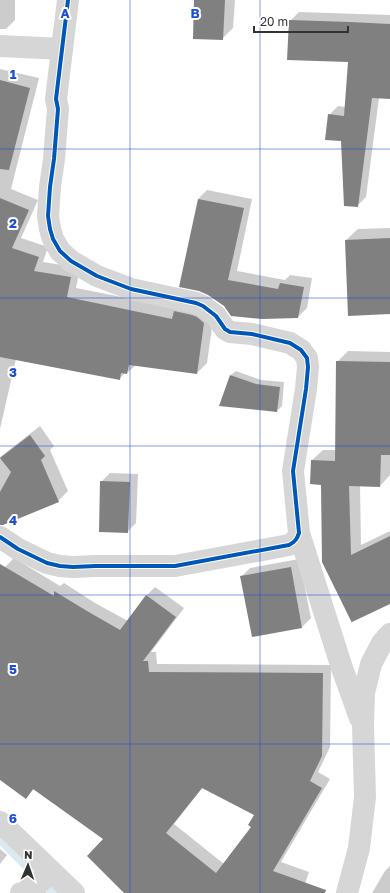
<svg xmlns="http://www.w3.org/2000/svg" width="390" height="893" viewBox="0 0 390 893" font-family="'Golos Text',sans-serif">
  <rect width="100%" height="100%" fill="#fff"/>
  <g fill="#0003" fill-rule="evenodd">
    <polygon points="0,0 15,0 15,20 6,29 0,29"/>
    <polygon points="195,0 235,0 233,28 222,39"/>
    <polygon points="299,12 390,15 390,98 379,98 366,197 357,206 342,140 329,115 338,106 346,107 349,61 290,21"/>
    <polygon points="0,69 39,78 11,189 38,200 21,238 48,247 43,262 80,268 76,288 178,308 214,313 207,363 197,373 136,365 127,373 125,373 119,379 16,359 0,429"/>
    <polygon points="207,190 252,199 237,271 285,280 290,275 312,278 307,308 298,317 232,315 198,199"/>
    <polygon points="390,228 390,313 346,240 358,229"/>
    <polygon points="348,351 390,352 390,475 380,486 360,485 361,545 390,531 390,603 354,620 322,484 312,460 323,450 336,450 337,362"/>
    <polygon points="236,371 261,380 284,382 282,406 277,411 231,375"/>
    <polygon points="40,426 54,446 50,450 68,491 58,501 9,521 0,516 0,457"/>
    <polygon points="110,473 138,474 136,523 127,532 101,482"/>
    <path d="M14,558L60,586L64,583L95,603L128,621L146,596L155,587L184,608L151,652H156L157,664L331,665L330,747L318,772L330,779L281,862L309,872L302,893H125L105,839L34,789L26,798L0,779V575L5,567ZM203,787L255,814L252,827L224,864L174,824Z"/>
    <polygon points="299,559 311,618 302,627 241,577 250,568"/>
    <polygon points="0,849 7,855 0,864"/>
    <polygon points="390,866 390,893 372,893 385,871"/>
    <polygon points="59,882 73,893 43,893 48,888"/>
  </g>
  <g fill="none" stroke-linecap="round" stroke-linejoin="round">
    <polyline stroke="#dbeaf0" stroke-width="9" points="0,839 53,893"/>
  </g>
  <g fill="#808080" fill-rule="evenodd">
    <polygon points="194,0 225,0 223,40 193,39"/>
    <polygon points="289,20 350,22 390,24 390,99 372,98 358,207 344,206 341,141 325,140 328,114 344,116 348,62 287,60"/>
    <polygon points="0,80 30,88 9,170 0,169"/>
    <polygon points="0,198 29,210 12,248 39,257 34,271 71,277 67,297 172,319 174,311 192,315 197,317 204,323 197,374 129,365 127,374 121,373 120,380 0,357"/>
    <polygon points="198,199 244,208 228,280 278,289 280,283 304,287 298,318 262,319 231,316 224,306 208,295 199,291 179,287"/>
    <polygon points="390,238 390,314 348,316 345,240"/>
    <polygon points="336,361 390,362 390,455 381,455 380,487 349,486 351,555 390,536 390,604 352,622 352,623 322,562 321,485 310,484 311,460 335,461"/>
    <polygon points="230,375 256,384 280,387 277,412 219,406"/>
    <polygon points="30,435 45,456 41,460 59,502 3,525 0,525 0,492 11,472 0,458"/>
    <polygon points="100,481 130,482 128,533 99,532"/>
    <path d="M0,564L54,596V591L87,611L120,630L146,595L176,617L143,661H148L149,672L323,673L322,756L310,781L322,788L273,871L326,890L325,893H124L87,856L103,839L33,789L26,799L0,780ZM202,788L254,815L248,825L251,827L216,873L166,833Z"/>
    <polygon points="291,567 302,628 252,637 240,576"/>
  </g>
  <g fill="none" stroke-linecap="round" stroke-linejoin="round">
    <g stroke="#d6d6d6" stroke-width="22">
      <polyline points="0,46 62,49"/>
      <polyline points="299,533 342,668 360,718"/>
      <path d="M0,537L18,549L47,563L60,566L73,567L96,566H175L289,545C295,542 297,539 299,533L293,471L306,389L308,367L307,358L301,350L290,343L252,334L230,332L225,329L216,316L203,306L196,303L131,289L97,276L71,261L60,251L53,239L50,229L48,216L50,187L54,159L58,109L56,99L68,0"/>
      <polyline points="21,893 41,881 51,872"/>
      <polyline points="347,893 359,848 365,797 363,726 364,693 371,664 382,643 390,634"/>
    </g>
    <polyline stroke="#d6d6d6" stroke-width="22" points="0,822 74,893"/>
    <defs>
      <path id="cycleway" d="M0,537L18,549L47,563L60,566L73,567L96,566H175L289,545C295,542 297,539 299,533L293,471L306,389L308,367L307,358L301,350L290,343L252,334L230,332L225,329L216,316L203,306L196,303L131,289L97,276L71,261L60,251L53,239L50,229L48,216L50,187L54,159L58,109L56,99L68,0"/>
    </defs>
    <use href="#cycleway" stroke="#fff" stroke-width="6"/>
    <use href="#cycleway" stroke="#0057b8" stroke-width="4"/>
  </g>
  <path fill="none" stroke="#1d4ed8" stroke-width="1" stroke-opacity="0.55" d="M130,0V893M260,0V893M0,149H390M0,298H390M0,446H390M0,595H390M0,744H390"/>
  <g font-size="13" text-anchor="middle" font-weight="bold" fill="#1d4ed8" stroke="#fff" stroke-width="4" stroke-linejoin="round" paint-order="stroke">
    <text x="65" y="18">A</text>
    <text x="195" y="18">B</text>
    <text x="13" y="79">1</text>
    <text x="13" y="228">2</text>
    <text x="13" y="377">3</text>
    <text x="13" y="525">4</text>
    <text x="13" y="674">5</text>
    <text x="13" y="823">6</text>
  </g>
  <g transform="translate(28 865) rotate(2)" stroke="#ffffff" stroke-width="3" paint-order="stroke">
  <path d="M0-3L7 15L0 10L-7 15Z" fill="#323232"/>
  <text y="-6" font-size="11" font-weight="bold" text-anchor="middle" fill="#323232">N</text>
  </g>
  <path d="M254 26v6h94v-6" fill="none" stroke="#323232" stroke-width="2"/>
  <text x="260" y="26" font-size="12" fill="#323232" stroke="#ffffff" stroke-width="3" paint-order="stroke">20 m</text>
</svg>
